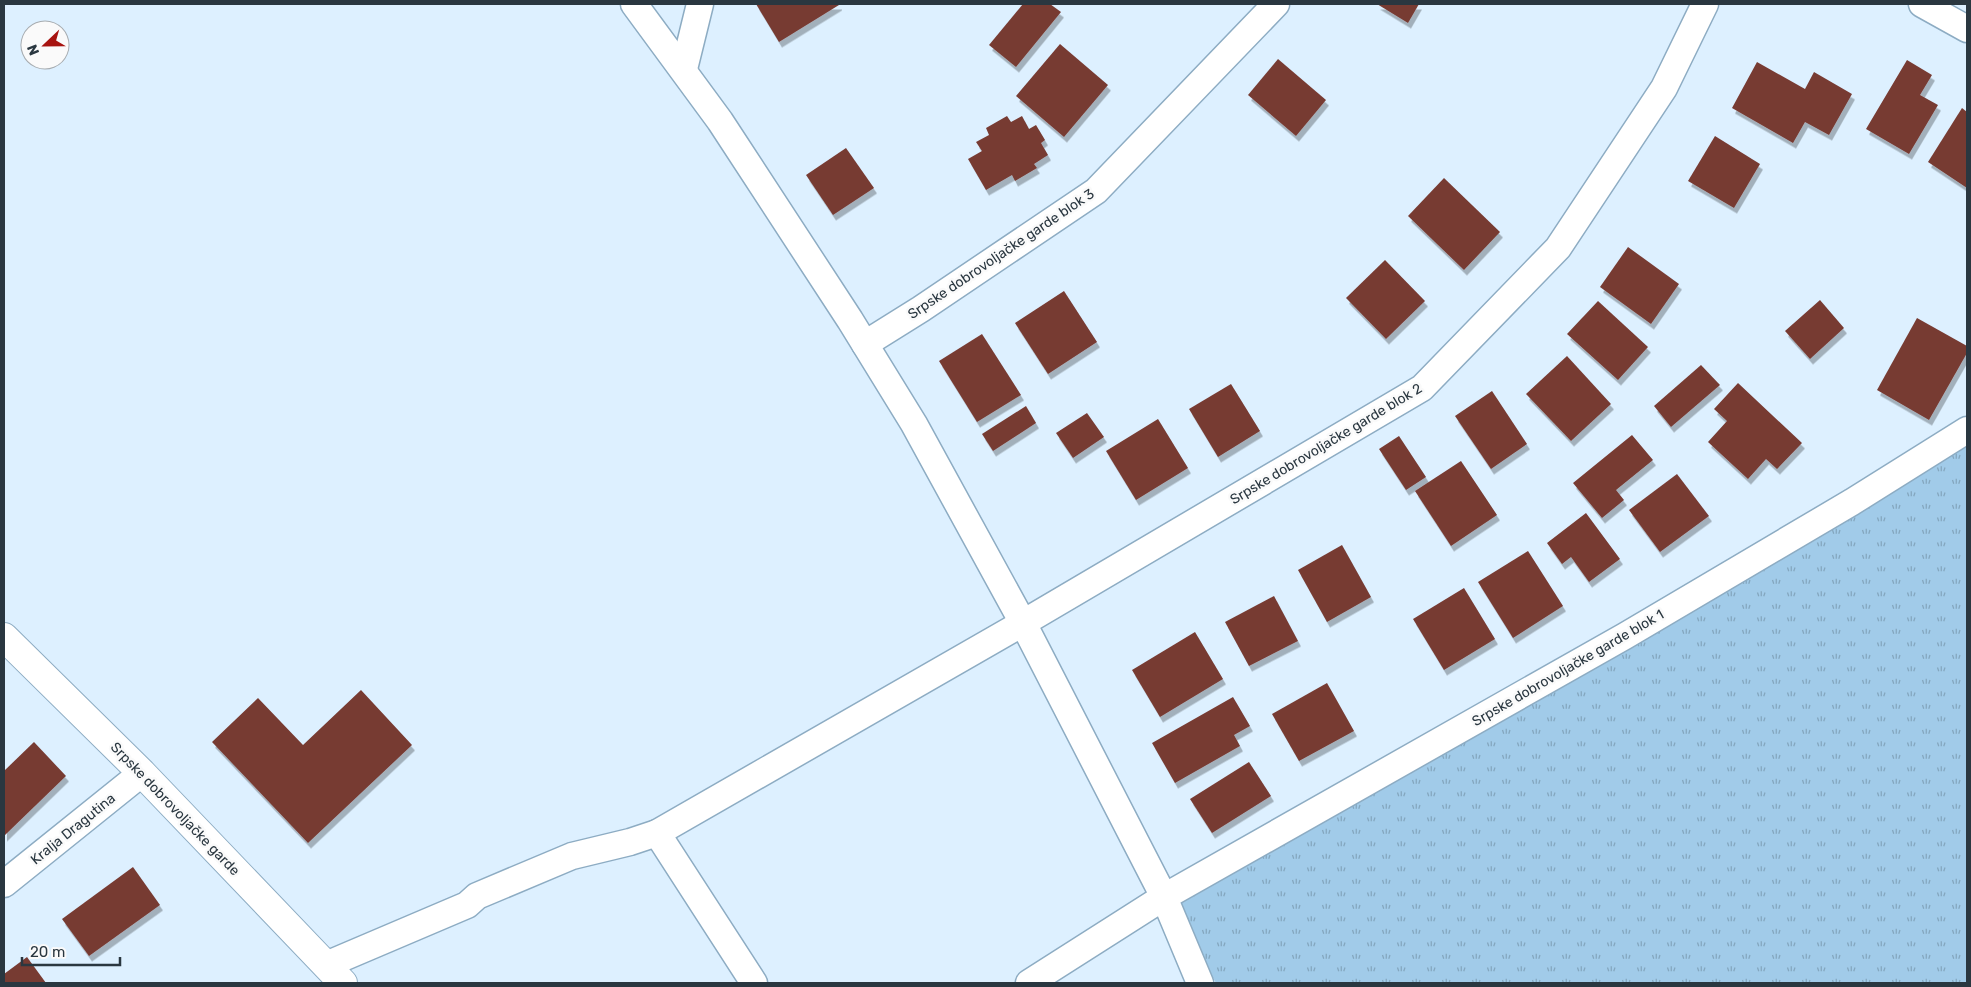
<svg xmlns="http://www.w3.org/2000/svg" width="1971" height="987" viewBox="0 0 1971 987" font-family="Rubik,sans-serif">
  <defs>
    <pattern id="grass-tufts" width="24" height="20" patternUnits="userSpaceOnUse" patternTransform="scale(1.25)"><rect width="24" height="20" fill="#a1cbe9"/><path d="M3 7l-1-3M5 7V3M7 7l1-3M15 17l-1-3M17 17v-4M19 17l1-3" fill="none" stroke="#83a6be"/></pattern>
    <filter id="shadow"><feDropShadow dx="3" dy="5.5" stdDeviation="0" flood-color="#0004"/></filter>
  </defs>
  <rect width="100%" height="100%" fill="#ddf0ff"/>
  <polygon fill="url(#grass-tufts)" points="1967,446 1967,983 1216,983 1169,900"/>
  <g fill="#773b33" filter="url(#shadow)">
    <polygon points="756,4 839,4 839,5 779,42"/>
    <polygon points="1023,4 1050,4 1061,12 1016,67 989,45"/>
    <polygon points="1377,4 1419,4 1408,23"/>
    <polygon points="1060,44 1108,85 1064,137 1016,96"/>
    <polygon points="1278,59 1326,100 1296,136 1248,95"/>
    <polygon points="1907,60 1932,75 1920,95 1938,105 1909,154 1866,129"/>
    <polygon points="1757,62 1805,89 1814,72 1852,94 1829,135 1805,122 1793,143 1732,108"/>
    <polygon points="1962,108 1967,112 1967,188 1928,162"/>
    <polygon points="1007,116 1011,122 1022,116 1029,129 1036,125 1045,140 1041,143 1048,155 1034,164 1037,168 1015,181 1012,175 986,190 968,159 982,151 976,142 989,135 986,128"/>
    <polygon points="1715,136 1760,164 1734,208 1688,181"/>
    <polygon points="846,148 874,188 833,215 806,175"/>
    <polygon points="1444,178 1500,232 1464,270 1408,216"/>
    <polygon points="1628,247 1679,284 1651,324 1600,287"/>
    <polygon points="1385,260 1425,301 1386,339 1346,298"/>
    <polygon points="1064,291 1097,342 1048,374 1015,323"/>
    <polygon points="1820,300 1844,328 1810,359 1785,331"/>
    <polygon points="1598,301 1648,347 1618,380 1567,334"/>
    <polygon points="1917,318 1967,346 1967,353 1929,420 1877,390"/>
    <polygon points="982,334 1021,395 977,422 939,361"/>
    <polygon points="1567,356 1611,404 1571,441 1526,394"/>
    <polygon points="1701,365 1720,385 1671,427 1654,406"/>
    <polygon points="1738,383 1802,443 1777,469 1766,459 1748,479 1708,442 1727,421 1714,409"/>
    <polygon points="1231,384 1260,431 1218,457 1189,409"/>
    <polygon points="1492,391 1527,444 1491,469 1455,416"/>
    <polygon points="1026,406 1036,423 993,451 982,434"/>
    <polygon points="1087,413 1104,437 1073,458 1056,433"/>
    <polygon points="1158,419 1188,468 1136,500 1106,451"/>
    <polygon points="1632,435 1653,460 1616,490 1624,500 1602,518 1573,483"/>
    <polygon points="1399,436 1426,477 1406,490 1379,449"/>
    <polygon points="1461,461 1497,515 1451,546 1415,491"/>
    <polygon points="1677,474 1709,516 1660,552 1629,510"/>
    <polygon points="1586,513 1620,559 1589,582 1571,557 1562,564 1547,543"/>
    <polygon points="1342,545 1371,597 1327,622 1298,570"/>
    <polygon points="1528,551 1563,606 1513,638 1478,582"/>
    <polygon points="1464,588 1495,639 1444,670 1413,619"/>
    <polygon points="1274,596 1298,641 1249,666 1225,622"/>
    <polygon points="1195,632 1223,679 1160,717 1132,670"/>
    <polygon points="1327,683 1354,731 1299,761 1272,714"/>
    <polygon points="361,690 412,745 308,843 212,742 258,698 303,745"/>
    <polygon points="1233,697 1250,726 1234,735 1240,746 1175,783 1152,743"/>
    <polygon points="34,742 66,776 4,836 4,771"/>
    <polygon points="1249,762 1271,796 1212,833 1190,799"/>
    <polygon points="133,867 160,905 89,956 62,919"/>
    <polygon points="27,957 46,983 4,983 4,974"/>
  </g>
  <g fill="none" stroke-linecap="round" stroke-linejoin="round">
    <defs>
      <g id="minor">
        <polyline points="634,4 720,121 850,320 914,424 1023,623 1164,897 1200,983"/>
        <polyline points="1922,4 1967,29"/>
        <polyline points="684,69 700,4"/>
        <polyline points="865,344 921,309 1096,191 1276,4"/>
        <polyline points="4,884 142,773"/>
        <polyline points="326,965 467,905 477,896 572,856 630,842 657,833"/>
        <polyline points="754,983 657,833 1023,623 1422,388 1558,248 1664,88 1705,4"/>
        <polyline points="1029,983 1164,897 1625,636 1852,502 1967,430"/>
      </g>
      <polyline id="secondary" points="4,637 142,773 343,983"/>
    </defs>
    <use href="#minor" stroke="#8dacc3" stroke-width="29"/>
    <use href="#secondary" stroke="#8dacc3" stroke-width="30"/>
    <use href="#minor" stroke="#fff" stroke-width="26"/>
    <use href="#secondary" stroke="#fff" stroke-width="28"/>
  </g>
  <g text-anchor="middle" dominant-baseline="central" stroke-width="5" stroke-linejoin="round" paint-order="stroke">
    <g font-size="14" fill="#2a3740" stroke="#fafafa">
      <text transform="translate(1001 254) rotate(-34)">Srpske dobrovoljačke garde blok 3</text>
      <text transform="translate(1326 444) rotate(-31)">Srpske dobrovoljačke garde blok 2</text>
      <text transform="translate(1568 668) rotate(-30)">Srpske dobrovoljačke garde blok 1</text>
      <text transform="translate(175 809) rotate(46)">Srpske dobrovoljačke garde</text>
      <text transform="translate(73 829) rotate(-39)">Kralja Dragutina</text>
    </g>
  </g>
  <rect width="1971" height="987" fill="none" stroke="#2a3740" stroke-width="10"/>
  <g transform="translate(45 45) rotate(248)"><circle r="24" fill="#fafafa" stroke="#a7acb0"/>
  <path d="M0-4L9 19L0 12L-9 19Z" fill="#a71310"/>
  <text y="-8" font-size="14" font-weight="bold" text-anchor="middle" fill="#2a3740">N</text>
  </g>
  <path d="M22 957v8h98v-8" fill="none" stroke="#2a3740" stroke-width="2.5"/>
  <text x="30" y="957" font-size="15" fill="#2a3740" stroke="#fafafa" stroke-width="4" paint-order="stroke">20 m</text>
</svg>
